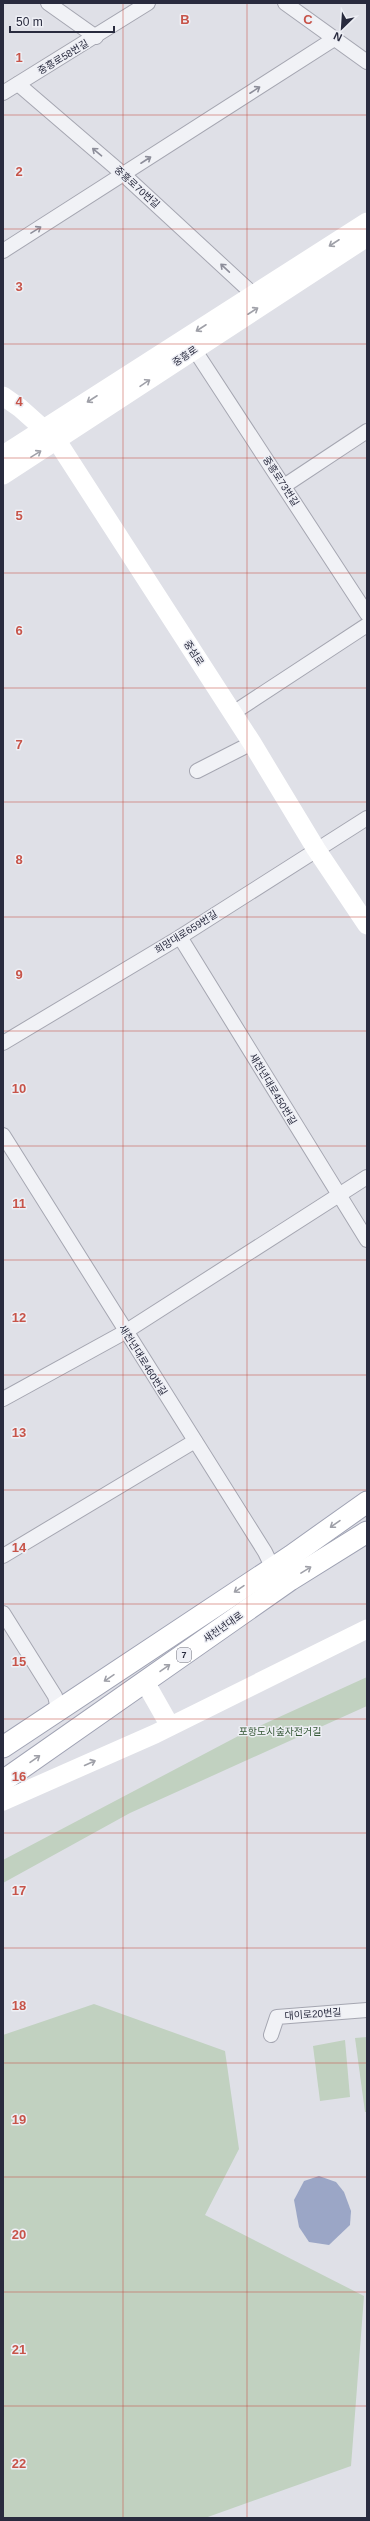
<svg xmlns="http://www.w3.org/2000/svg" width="370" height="2521" viewBox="0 0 370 2521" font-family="Helvetica,'Noto Sans KR',sans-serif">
  <rect width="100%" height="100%" fill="#dfe0e7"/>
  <g fill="#c1d1c0">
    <polygon points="367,1677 367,1706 130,1813 3,1883 3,1860 244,1733"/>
    <polygon points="94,2004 225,2051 239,2149 205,2215 364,2296 351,2466 205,2518 3,2518 3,2035"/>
    <polygon points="367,2037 367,2112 365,2112 355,2038"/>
    <polygon points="345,2040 350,2097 320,2101 313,2046"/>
  </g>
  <polygon fill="#9ba6c6" points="319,2176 336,2182 344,2192 351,2211 350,2225 329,2245 309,2242 299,2227 294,2200 304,2181"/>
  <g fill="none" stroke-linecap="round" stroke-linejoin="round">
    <defs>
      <g id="street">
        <polyline points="48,3 96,37"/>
        <polyline points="285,3 367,62"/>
        <polyline points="18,84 124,175 253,294"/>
        <polyline points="3,93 148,3"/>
        <polyline points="3,251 334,39"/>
        <polyline points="194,349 367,614"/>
        <polyline points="284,486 367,431"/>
        <polyline points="233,713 367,625"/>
        <polyline points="197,771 252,743"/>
        <polyline points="180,937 367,1240"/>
        <polyline points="3,1043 180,937 367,818"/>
        <polyline points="3,1135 265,1552 276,1575"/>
        <polyline points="3,1399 125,1332 367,1177"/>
        <polyline points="3,1556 195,1441"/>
        <polyline points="3,1613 55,1696 59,1712"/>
        <polyline points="271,2035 277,2017 367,2010"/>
      </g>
      <g id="primary">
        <polyline points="3,1747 291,1556 367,1502"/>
        <polyline points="3,1781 290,1580 367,1532"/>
      </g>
    </defs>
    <use href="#street" stroke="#a5a6b1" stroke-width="16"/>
    <use href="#primary" stroke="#9fa2b3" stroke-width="23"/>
    <use href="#street" stroke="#f1f2f6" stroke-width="14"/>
    <g stroke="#fff" stroke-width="19">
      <polyline points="3,396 20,408 57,441 252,743 316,849 367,925"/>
      <polyline points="3,455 367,222"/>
      <polyline points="3,475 367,237"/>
      <polyline points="145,1682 170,1726"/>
      <polyline points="3,1801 155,1734 367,1629"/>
    </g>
    <use href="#primary" stroke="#fff" stroke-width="21"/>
  </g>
  <defs><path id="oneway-shaft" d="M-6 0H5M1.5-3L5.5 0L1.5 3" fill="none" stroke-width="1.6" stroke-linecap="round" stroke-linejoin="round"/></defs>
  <g stroke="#8d8e9a">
    <use href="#oneway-shaft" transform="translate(255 90) rotate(-33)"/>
    <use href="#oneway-shaft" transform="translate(97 152) rotate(-140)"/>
    <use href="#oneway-shaft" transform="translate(146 160) rotate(-33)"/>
    <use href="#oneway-shaft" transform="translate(36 230) rotate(-32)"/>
    <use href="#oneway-shaft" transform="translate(225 268) rotate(-137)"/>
  </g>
  <g stroke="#9fa0a8">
    <use href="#oneway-shaft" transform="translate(334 243) rotate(147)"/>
    <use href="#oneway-shaft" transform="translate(253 311) rotate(-33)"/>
    <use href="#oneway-shaft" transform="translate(201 328) rotate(147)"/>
    <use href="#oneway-shaft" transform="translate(145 383) rotate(-34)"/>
    <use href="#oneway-shaft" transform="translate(92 399) rotate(147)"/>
    <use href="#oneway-shaft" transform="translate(36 454) rotate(-32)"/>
    <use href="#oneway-shaft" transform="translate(335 1524) rotate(145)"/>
    <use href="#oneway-shaft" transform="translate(306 1570) rotate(-32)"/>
    <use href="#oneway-shaft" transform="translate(239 1589) rotate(146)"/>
    <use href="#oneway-shaft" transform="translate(165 1668) rotate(-35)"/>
    <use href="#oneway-shaft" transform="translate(109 1678) rotate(146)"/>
    <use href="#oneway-shaft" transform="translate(35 1759) rotate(-35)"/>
    <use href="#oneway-shaft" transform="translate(90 1763) rotate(-24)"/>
  </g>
  <path fill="none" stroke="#c75449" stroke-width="1" stroke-opacity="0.55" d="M123,3V2518M247,3V2518M3,115H367M3,229H367M3,344H367M3,458H367M3,573H367M3,688H367M3,802H367M3,917H367M3,1031H367M3,1146H367M3,1260H367M3,1375H367M3,1490H367M3,1604H367M3,1719H367M3,1833H367M3,1948H367M3,2063H367M3,2177H367M3,2292H367M3,2406H367"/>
  <g text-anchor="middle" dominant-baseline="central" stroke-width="3" stroke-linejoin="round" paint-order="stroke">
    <rect fill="#eeeff5" stroke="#646675" stroke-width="1" x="177" y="1648" width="14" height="14" rx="3"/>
    <g font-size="9" font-weight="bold" fill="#292b3e">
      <text x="184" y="1655">7</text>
    </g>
    <g font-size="10" fill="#292b3e" stroke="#eeeff5">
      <text transform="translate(63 57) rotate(-31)">중흥로58번길</text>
      <text transform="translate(137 187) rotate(42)">중흥로70번길</text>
      <text transform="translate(185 356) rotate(-34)">중흥로</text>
      <text transform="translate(281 481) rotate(57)">중흥로73번길</text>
      <text transform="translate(194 653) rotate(57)">중섬로</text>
      <text transform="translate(186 932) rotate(-32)">희망대로659번길</text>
      <text transform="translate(273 1089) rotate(59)">새천년대로450번길</text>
      <text transform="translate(143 1360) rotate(58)">새천년대로460번길</text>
      <text transform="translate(223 1627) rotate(-35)">새천년대로</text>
      <text transform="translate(313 2014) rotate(-4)">대이로20번길</text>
    </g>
    <g font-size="10" fill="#375938" stroke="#eeeff5">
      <text x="280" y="1731">포항도시숲자전거길</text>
    </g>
  </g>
  <g font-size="13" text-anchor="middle" font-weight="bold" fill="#c75449" stroke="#eeeff5" stroke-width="3" stroke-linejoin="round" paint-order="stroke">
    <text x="185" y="24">B</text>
    <text x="308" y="24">C</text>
    <text x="19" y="62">1</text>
    <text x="19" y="176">2</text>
    <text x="19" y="291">3</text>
    <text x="19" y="406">4</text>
    <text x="19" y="520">5</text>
    <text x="19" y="635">6</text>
    <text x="19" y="749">7</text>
    <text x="19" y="864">8</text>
    <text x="19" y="979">9</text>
    <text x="19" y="1093">10</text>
    <text x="19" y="1208">11</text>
    <text x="19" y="1322">12</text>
    <text x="19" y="1437">13</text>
    <text x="19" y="1552">14</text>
    <text x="19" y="1666">15</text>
    <text x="19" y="1781">16</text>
    <text x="19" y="1895">17</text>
    <text x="19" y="2010">18</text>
    <text x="19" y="2124">19</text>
    <text x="19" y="2239">20</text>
    <text x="19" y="2354">21</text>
    <text x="19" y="2468">22</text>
  </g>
  <rect width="370" height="2521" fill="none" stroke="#292b3e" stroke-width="8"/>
  <g transform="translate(342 28) rotate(205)" stroke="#eeeff5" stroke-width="3" paint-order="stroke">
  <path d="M0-3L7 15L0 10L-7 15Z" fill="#292b3e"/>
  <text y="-6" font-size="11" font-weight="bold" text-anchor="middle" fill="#292b3e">N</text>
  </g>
  <path d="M10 26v6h104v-6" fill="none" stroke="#292b3e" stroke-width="2"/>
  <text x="16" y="26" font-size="12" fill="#292b3e" stroke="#eeeff5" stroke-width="3" paint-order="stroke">50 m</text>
</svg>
